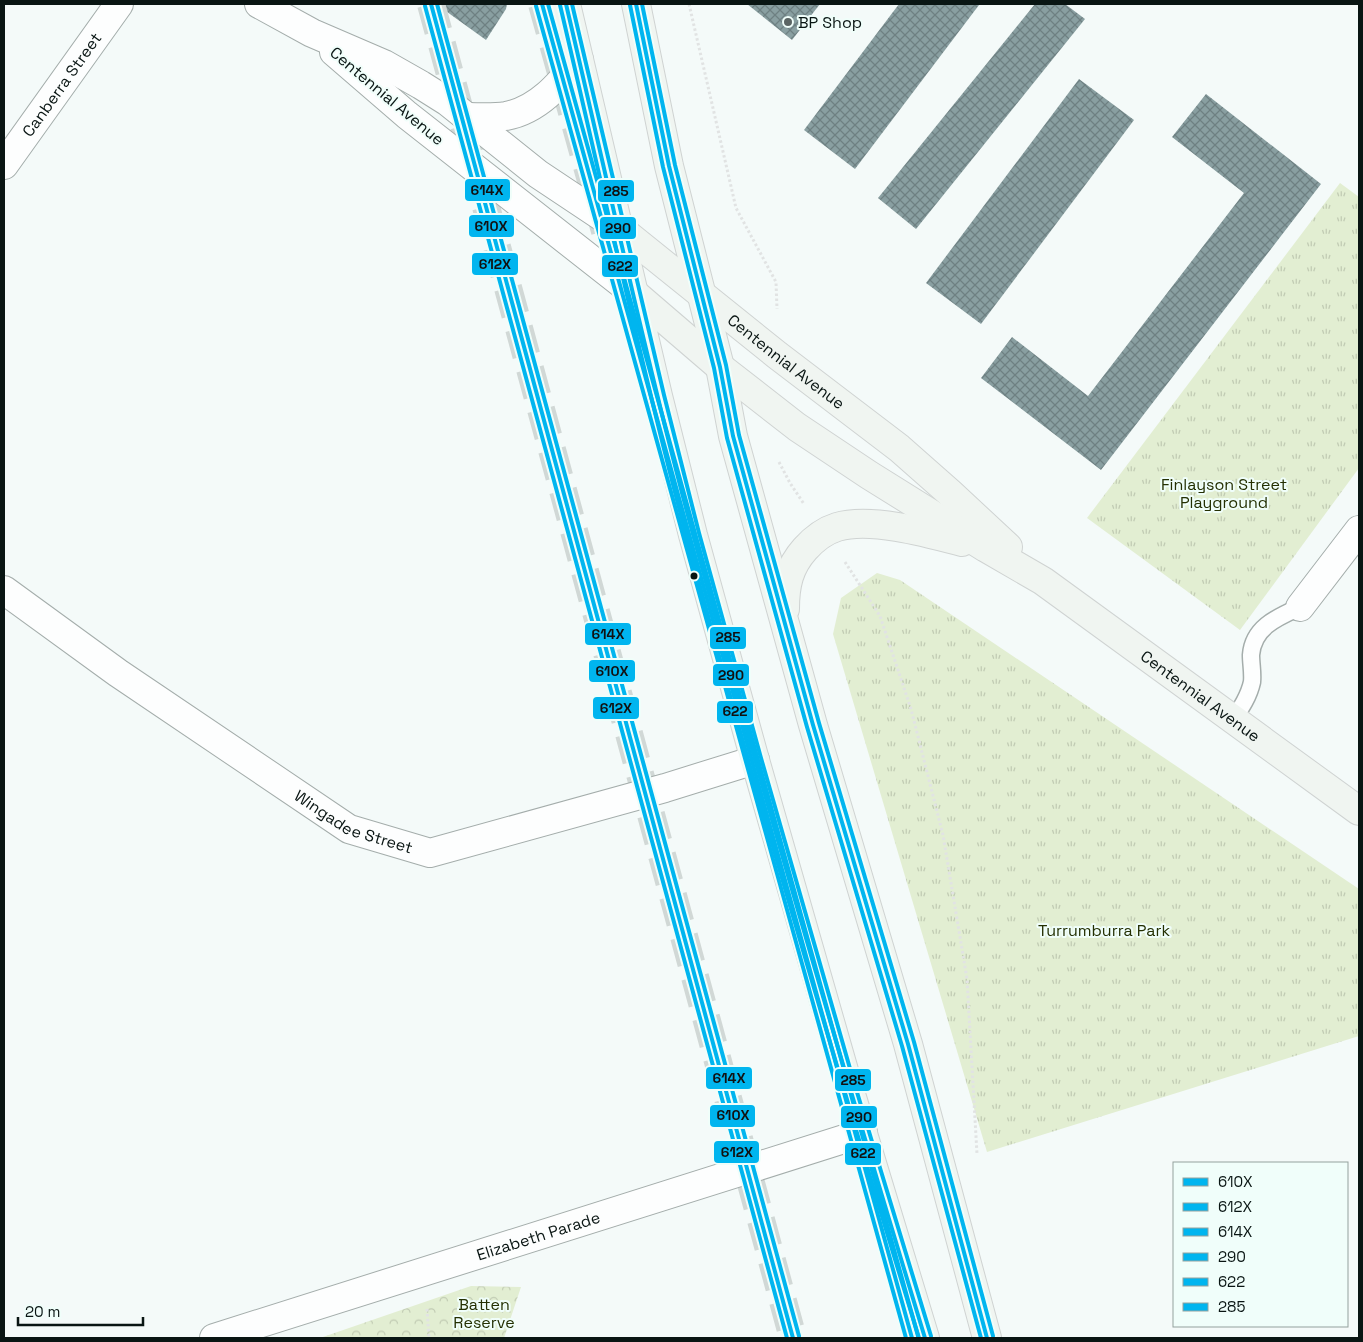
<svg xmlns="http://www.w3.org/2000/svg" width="1363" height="1342" viewBox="0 0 1363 1342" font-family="'Space Grotesk',sans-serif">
  <defs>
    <pattern id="forest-crowns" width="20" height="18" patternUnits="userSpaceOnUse" patternTransform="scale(1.25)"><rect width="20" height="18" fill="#e2eed2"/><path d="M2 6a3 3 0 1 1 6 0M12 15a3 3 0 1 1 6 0" fill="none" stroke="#c1cbb3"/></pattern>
    <pattern id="park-tufts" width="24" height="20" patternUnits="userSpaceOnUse" patternTransform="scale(1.25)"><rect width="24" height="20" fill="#e2eed2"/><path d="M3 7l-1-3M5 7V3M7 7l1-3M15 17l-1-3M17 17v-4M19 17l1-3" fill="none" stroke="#c1cbb3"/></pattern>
    <pattern id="building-cross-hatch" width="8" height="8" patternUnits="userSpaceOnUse" patternTransform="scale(1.25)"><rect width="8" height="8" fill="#899fa1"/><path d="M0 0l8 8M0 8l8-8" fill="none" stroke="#6e8082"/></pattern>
  </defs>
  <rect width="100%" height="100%" fill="#f4faf9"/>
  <polygon fill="url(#forest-crowns)" points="471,1286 521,1287 504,1338 320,1338"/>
  <g fill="url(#park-tufts)">
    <polygon points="1340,183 1359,197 1359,468 1240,630 1087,518"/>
    <polygon points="877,573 900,580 1359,889 1359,1036 987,1152 833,634 841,598"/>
  </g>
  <g fill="url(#building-cross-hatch)">
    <polygon points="436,4 507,4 506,9 486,40"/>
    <polygon points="747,4 820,4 792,40"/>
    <polygon points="899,4 977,4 979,5 855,169 804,130"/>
    <polygon points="1035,4 1065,4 1085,19 916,229 878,198"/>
    <polygon points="1079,79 1134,120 981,324 926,283"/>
    <polygon points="1206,94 1321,184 1101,470 981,378 1012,337 1088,396 1244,193 1172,137"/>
  </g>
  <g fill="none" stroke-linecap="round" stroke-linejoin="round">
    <g stroke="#d1d8d6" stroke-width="28" stroke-dasharray="28 14" stroke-linecap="butt">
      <polyline points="431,4 793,1338"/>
      <polyline points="542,4 605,231"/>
    </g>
    <defs>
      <path id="lane" d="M1233,720C1241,708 1249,696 1252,682C1253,673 1251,664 1251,655C1253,627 1278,617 1300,607"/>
      <g id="street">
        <path id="s1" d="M4,165L119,4"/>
        <path id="s2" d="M4,590L118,673L349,829L430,853L665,788L755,760"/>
        <polyline points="1300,607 1359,530"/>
        <path id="s3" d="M214,1338L863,1133"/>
      </g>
      <g id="secondary">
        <polyline points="259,4 312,33 384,64 421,85 448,102 538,174 619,228"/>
        <polyline points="334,52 407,115 635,294"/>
        <path d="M467,117C480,117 493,118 506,116C538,110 559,85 579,60"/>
      </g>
      <g id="primary">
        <polyline points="566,4 658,396 693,535 755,760 847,1081 925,1338"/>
        <polyline points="636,4 669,166 720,367 733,436 813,725 908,1044 987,1338"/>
        <path id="s4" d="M619,228L777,355L899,448L950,493L1008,547"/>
        <path id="s5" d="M635,294L720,367L797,427L869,475L986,548L1043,581L1359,811"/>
        <path d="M785,609C785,585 789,567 805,549C814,539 824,531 837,527C871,517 928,533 962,542"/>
      </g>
    </defs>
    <use href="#lane" stroke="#a4adab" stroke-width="19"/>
    <use href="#street" stroke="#a4adab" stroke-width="30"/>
    <use href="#secondary" stroke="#a4adab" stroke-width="30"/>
    <use href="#primary" stroke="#cfd3d2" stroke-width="30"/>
    <g stroke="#e1e3e3" stroke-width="3" stroke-dasharray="2.5 2.5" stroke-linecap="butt">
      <polyline points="689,4 736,208 776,282 777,309"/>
      <polyline points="779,462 790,483 804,504"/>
      <polyline points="845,562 880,616 911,709 943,835 967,979 977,1154"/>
      <polyline points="427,1309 429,1338"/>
    </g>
    <use href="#lane" stroke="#fdfefe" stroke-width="16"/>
    <use href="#street" stroke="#fdfefe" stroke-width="28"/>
    <use href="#secondary" stroke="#fdfefe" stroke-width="28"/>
    <use href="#primary" stroke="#f0f5f1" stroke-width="28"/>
    <defs>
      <g id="bus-1">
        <polyline points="431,4 793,1338"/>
        <polyline points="542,4 912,1338"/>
      </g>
      <g id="bus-2">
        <polyline points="425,6 787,1338"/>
        <polyline points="536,6 906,1338"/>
      </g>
      <g id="bus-3">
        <polyline points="437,4 799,1336"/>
        <polyline points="548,4 918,1336"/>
      </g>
      <g id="bus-4">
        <path d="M566,4C608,182 646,361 694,538C766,806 844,1072 925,1338"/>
        <polyline points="636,4 669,166 720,367 733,436 813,725 908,1044 987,1338"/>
      </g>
      <g id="bus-5">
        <path d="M560,5C602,183 640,362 687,538C759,807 838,1073 919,1338"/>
        <polyline points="630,5 663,167 714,368 727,438 807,727 902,1046 981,1338"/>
      </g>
      <g id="bus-6">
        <polyline points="572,4 664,395 699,533 761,758 853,1079 931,1336"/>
        <polyline points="642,4 675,165 726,365 739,435 819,723 914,1042 993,1336"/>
      </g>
    </defs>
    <use href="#bus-1" stroke="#f0fefa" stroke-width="8"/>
    <use href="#bus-2" stroke="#f0fefa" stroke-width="8"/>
    <use href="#bus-3" stroke="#f0fefa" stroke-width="8"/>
    <use href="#bus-4" stroke="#f0fefa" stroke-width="8"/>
    <use href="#bus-5" stroke="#f0fefa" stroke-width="8"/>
    <use href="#bus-6" stroke="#f0fefa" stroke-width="8"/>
    <use href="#bus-1" stroke="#00b5ef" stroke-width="4"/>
    <use href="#bus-2" stroke="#00b5ef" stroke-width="4"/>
    <use href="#bus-3" stroke="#00b5ef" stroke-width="4"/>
    <use href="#bus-4" stroke="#00b5ef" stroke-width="4"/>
    <use href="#bus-5" stroke="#00b5ef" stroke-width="4"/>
    <use href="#bus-6" stroke="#00b5ef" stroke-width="4"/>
  </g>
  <circle fill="#5b6564" stroke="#f0fefa" stroke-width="2" cx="788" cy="22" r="5"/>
  <circle fill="#091513" stroke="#f0fefa" stroke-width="2" cx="694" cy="576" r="4.5"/>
  <g text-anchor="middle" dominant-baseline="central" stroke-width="4" stroke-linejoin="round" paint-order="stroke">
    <g font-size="16" fill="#091513" stroke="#f0fefa" text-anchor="start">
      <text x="798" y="22">BP Shop</text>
    </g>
    <g font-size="16" fill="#091513" stroke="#f0fefa">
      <text stroke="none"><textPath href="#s1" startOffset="99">Canberra Street</textPath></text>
      <text transform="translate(387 96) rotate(40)">Centennial Avenue</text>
      <text stroke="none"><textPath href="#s4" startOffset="214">Centennial Avenue</textPath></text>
      <text stroke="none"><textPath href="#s5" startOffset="695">Centennial Avenue</textPath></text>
      <text stroke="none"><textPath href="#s2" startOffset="421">Wingadee Street</textPath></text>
      <text stroke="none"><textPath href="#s3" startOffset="340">Elizabeth Parade</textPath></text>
    </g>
    <g font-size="16" fill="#243002" stroke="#f0fefa">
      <text x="1224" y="484">Finlayson Street<tspan x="1224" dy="18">Playground</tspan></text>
      <text x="1104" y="930">Turrumburra Park</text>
      <text x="484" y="1304">Batten<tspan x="484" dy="18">Reserve</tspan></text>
    </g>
  </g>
  <g stroke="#f0fefa" stroke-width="2">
    <rect x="464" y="178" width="47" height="24" rx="5" fill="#00b5ef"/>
    <rect x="597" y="179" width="38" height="24" rx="5" fill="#00b5ef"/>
    <rect x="468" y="214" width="47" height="24" rx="5" fill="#00b5ef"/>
    <rect x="599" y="216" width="38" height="24" rx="5" fill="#00b5ef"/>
    <rect x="471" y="252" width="48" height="24" rx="5" fill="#00b5ef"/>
    <rect x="601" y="254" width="38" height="24" rx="5" fill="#00b5ef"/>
    <rect x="584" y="622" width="48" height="24" rx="5" fill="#00b5ef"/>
    <rect x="709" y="626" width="38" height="24" rx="5" fill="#00b5ef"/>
    <rect x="588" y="659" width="48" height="24" rx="5" fill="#00b5ef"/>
    <rect x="712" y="663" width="38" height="24" rx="5" fill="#00b5ef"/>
    <rect x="592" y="696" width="48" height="24" rx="5" fill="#00b5ef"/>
    <rect x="716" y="700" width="38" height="24" rx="5" fill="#00b5ef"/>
    <rect x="705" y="1066" width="48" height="24" rx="5" fill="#00b5ef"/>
    <rect x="834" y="1068" width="38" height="24" rx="5" fill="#00b5ef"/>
    <rect x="709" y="1104" width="47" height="24" rx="5" fill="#00b5ef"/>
    <rect x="840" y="1105" width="38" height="24" rx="5" fill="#00b5ef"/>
    <rect x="713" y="1140" width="47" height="24" rx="5" fill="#00b5ef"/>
    <rect x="844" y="1142" width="38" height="24" rx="5" fill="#00b5ef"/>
  </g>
  <g font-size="14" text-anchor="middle" font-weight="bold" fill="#111">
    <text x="487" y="195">614X</text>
    <text x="616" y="196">285</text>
    <text x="491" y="231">610X</text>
    <text x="618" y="233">290</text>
    <text x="495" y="269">612X</text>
    <text x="620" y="271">622</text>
    <text x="608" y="639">614X</text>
    <text x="728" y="642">285</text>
    <text x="612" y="676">610X</text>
    <text x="731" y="680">290</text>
    <text x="616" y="713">612X</text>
    <text x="735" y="716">622</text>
    <text x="729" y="1083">614X</text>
    <text x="853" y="1085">285</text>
    <text x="733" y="1120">610X</text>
    <text x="859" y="1122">290</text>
    <text x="737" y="1157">612X</text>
    <text x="863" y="1158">622</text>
  </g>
  <rect width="1363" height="1342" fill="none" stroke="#091513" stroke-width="10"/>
  <rect x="1173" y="1162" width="175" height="165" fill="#f0fefa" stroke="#94a19e"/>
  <rect x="1183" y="1178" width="25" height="8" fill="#00b5ef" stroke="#94a19e"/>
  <text x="1218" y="1187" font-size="15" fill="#091513">610X</text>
  <rect x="1183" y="1203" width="25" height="8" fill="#00b5ef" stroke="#94a19e"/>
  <text x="1218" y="1212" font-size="15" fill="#091513">612X</text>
  <rect x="1183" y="1228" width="25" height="8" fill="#00b5ef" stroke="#94a19e"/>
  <text x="1218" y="1237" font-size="15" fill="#091513">614X</text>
  <rect x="1183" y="1253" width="25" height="8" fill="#00b5ef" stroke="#94a19e"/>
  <text x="1218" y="1262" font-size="15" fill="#091513">290</text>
  <rect x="1183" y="1278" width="25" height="8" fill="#00b5ef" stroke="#94a19e"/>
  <text x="1218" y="1287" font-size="15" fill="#091513">622</text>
  <rect x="1183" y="1303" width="25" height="8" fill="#00b5ef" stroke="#94a19e"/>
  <text x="1218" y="1312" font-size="15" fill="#091513">285</text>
  <path d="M18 1317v8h125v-8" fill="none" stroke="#091513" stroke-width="2.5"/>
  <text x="25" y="1317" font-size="15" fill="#091513" stroke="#f0fefa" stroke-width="4" paint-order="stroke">20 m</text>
</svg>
